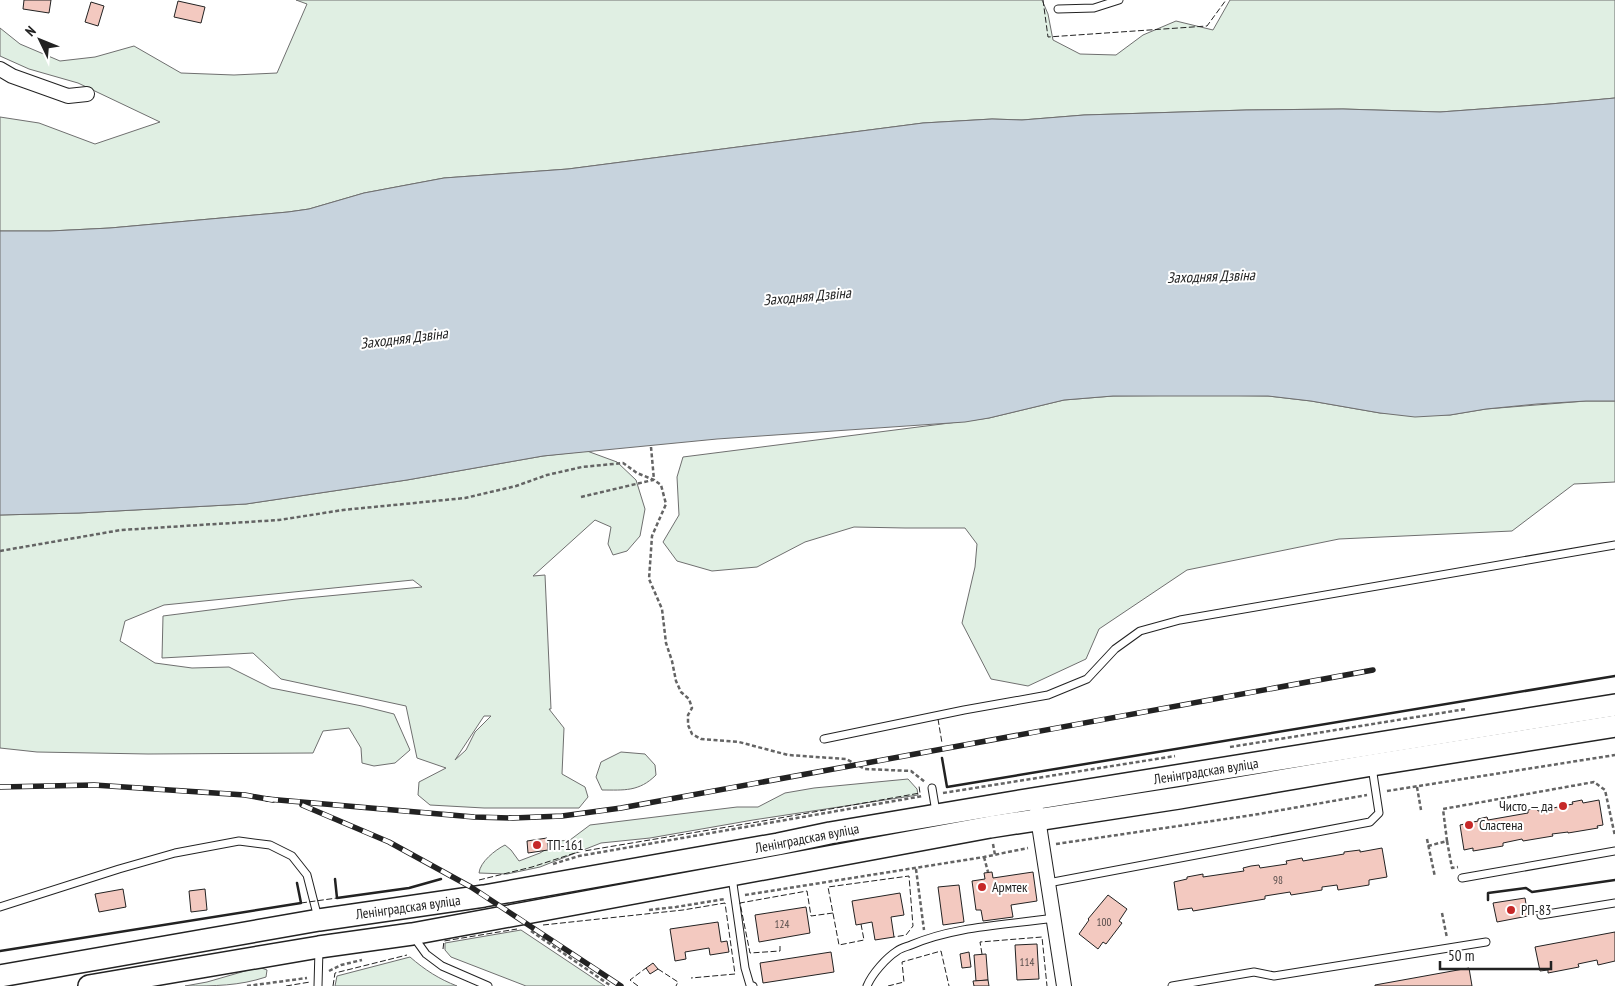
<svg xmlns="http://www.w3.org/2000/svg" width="1615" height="986" viewBox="0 0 1615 986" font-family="'PT Sans Narrow',sans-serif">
  <rect width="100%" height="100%" fill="#fff"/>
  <g fill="#e0efe3" stroke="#6f6f6f" fill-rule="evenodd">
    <polygon points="296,0 1042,0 1048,14 1053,40 1080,54 1116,55 1143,35 1176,21 1213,30 1230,0 1615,0 1615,98 1550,104 1440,112 1343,109 1246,110 1084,115 1022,120 992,119 923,123 568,169 444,178 364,193 309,209 288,212 110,228 50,231 0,231 0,117 39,123 95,144 160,122 78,83 29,69 0,56 0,28 20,44 60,61 95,57 134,46 181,73 234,75 277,73 307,4"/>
    <polygon points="1208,395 1268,396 1311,401 1380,413 1450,415 1486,409 1586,401 1615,401 1615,482 1574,484 1512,531 1339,539 1187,570 1099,629 1086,659 1028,686 991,679 962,623 975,567 977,544 965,528 905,528 854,527 805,542 757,567 712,571 677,561 663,542 679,515 677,477 683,457 989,418 1064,400 1113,396"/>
    <path d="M587,451L617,462L636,480L645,509L640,536L627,551L613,555L608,544L611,527L595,520L533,576L545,575L551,709H549L564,728L562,774L585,787L588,797L579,808H484L430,805L418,795L419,782L446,768L417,758L406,706L281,679L253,653L162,658L163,616L296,599L422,587L413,580L164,605L125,621L120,641L155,663L192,668L229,667L271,688L362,706L394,714L410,750L395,763L374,766L362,763L361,748L349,728L323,731L313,753L148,754L37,752L0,748V515L79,513L246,504L407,480L543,456ZM484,716H491L475,732L466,750L455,760Z"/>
    <path d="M621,752L645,754L655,765L656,775C639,792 624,790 602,790L596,777L601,762Z"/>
    <path d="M908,779L917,789L918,795L753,820L650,838L601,843L540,867L507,874L479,873C480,862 495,850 505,845L511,850L519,861L540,853L559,841L570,840L590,825L737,807H758L785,793L814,788Z"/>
    <polygon points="521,930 605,986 526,986 451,957 445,950 445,943"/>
    <path d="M410,957C425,970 439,979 457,986H335L337,976Z"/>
    <path d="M259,967L267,970L266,977C239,986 214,986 185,986L207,982Z"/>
  </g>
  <polygon fill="#c7d3dd" stroke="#6f6f6f" points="1615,98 1615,401 1586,401 1537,404 1486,409 1450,415 1415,417 1380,413 1311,401 1268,396 1113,396 1064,400 989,418 965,422 717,439 543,456 407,480 246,504 79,513 0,515 0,231 50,231 110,228 288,212 309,209 364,193 444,178 568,169 923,123 992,119 1022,120 1084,115 1246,110 1343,109 1440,112 1550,104"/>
  <g fill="#f3c9c0" stroke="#222">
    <polygon points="24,0 51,0 49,13 23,9"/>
    <polygon points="178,1 205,7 201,23 174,17"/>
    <polygon points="91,2 104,6 98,26 85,22"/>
    <polygon points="1582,800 1583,803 1599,800 1603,825 1597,826 1598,828 1568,833 1568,832 1552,834 1553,836 1523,841 1522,839 1503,843 1503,846 1473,851 1473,848 1464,850 1460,825 1478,821 1478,819 1487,817 1488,820 1528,813 1528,810 1537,808 1538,811 1573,804 1572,802"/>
    <polygon points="547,838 548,850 528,853 527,841"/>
    <polygon points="1382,848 1387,877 1369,880 1369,885 1338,890 1337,885 1322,887 1322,890 1291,895 1290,892 1265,896 1265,899 1193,911 1192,908 1178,910 1174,882 1187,879 1187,877 1203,874 1203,877 1244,871 1243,868 1251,866 1259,865 1260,868 1287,864 1286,861 1302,858 1303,861 1344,854 1344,852 1360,850 1360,852"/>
    <polygon points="992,872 993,878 1033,872 1037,901 1011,905 1013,917 983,921 981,910 976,910 972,881 985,879 984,873"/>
    <polygon points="959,885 964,922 943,925 938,887"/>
    <polygon points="123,889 126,907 99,912 95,894"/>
    <polygon points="205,889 207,910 191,912 189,891"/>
    <polygon points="900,893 904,915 891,917 894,937 875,940 872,922 856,925 852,901"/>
    <polygon points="1108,895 1127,909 1119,921 1122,923 1106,944 1103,942 1098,949 1079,934 1089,920 1088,919"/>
    <polygon points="1525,898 1528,916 1497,922 1493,903"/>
    <polygon points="806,907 810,933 759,942 755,915"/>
    <polygon points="718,922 721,942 727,941 729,952 710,955 709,948 685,952 686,959 675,961 670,929"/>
    <polygon points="1615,932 1615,961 1598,965 1597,960 1578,964 1579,967 1548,973 1548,970 1540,971 1535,947"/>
    <polygon points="1037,944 1039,979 1017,980 1015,945"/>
    <polygon points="831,952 834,972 763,983 760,963"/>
    <polygon points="969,952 971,967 962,968 960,954"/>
    <polygon points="986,954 988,980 976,981 974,955"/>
    <polygon points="653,963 658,969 650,974 646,968"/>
    <polygon points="1469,968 1472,986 1375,986 1375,985"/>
    <polygon points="988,980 989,986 974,986 973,981"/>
  </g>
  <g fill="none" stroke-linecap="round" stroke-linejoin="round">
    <defs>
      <g id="lane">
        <polyline points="1058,9 1094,8 1119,0"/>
        <polyline points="824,739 964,710 1048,695 1087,679 1115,649 1140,631 1180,620 1615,545"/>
        <polyline points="932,788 936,812"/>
        <polyline points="732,877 745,968 750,985 753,986"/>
        <polyline points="1462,878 1615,851"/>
        <polyline points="1048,883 1370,822 1379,813 1372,767"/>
        <polyline points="0,907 119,869 175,853 239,841 270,845 292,856 307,875 318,918"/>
        <polyline points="1541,915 1615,903"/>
        <polyline points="413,936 426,954 442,966 488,986"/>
        <polyline points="318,986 319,949"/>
        <path d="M867,986C872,974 886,958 897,951C901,948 906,947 911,945C955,926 1007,925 1054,918"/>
        <polyline points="1172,986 1254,972 1274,976 1486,942"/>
      </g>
      <g id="street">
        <polyline points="0,69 12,76 68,96 87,94"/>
        <polyline points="1037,812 1064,986"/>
      </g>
      <g id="primary">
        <polyline points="0,976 319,920 484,896 778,844 830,833 1002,804 1615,705"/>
        <polyline points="89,986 319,947 412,934 990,827 1179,798 1372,765 1615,726"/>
      </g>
    </defs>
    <use href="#lane" stroke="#222" stroke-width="9"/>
    <use href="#street" stroke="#222" stroke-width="16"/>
    <use href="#primary" stroke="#222" stroke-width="24"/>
    <g stroke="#646464" stroke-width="2.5" stroke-dasharray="4 2.5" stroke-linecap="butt">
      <polyline points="651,447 654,480"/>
      <polyline points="581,497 653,480"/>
      <polyline points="0,551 121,530 279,520 343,510 465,498 516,486 547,475 582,467 623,463 637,473 654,480 661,485 666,504 652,536 649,579 662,609 666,643 672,661 676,681 681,692 689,699 692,708 688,715 688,725 692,734 701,739 739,742 788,755 846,759 865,769 911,771 925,782"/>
      <polyline points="1230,747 1466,709"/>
      <polyline points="1417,787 1421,810"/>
      <polyline points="1387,791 1615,755"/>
      <polyline points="943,793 1175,756"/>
      <polyline points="1427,839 1435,877"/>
      <polyline points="1447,841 1452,868 1458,867"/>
      <polyline points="993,844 995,855"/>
      <polyline points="1056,844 1253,815 1367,795"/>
      <polyline points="1428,846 1447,841 1443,809 1594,782 1605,790 1615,836"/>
      <polyline points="984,857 988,872"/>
      <polyline points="553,864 579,856 923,796"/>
      <polyline points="916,869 924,930"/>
      <polyline points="745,895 984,857 1028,848"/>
      <polyline points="649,910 676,907 725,899"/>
      <polyline points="1442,913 1447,938"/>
      <polyline points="531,931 611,986"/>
      <polyline points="329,971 341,965 362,960"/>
      <polyline points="247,986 307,978"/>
    </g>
    <use href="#lane" stroke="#fff" stroke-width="7"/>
    <use href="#street" stroke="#fff" stroke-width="14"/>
    <use href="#primary" stroke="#fff" stroke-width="21"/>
    <defs>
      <g id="rail">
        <polyline points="0,787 94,785 245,795 273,800"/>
        <polyline points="267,799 474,817 513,818 562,816 621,808 1373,670"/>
        <polyline points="302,805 389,842 471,887 621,986"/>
      </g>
    </defs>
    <use href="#rail" stroke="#222" stroke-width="5.5"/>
    <use href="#rail" stroke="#fff" stroke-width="4" stroke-dasharray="11" stroke-linecap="butt"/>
    <g stroke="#222" stroke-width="1" stroke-dasharray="6 2.5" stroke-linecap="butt">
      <polyline points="1043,0 1048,37 1207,26 1226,0"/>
      <polyline points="938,719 942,743"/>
      <polyline points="479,880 532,867 578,852 763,821 920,793 919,786"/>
      <polyline points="301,903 337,898"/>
      <polyline points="861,924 864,940 839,945 828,887 909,876 913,926 906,935 894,937"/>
      <polyline points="543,925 683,910 725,903 735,974 691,978"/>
      <polyline points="780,946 780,951 750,953 740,903 807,891 811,916 833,913"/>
      <polyline points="443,949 444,941 517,929"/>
      <polyline points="982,954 980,942 1042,937 1047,986"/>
      <polyline points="658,969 678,982 676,986"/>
      <polyline points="286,986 310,982"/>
      <polyline points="333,986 335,973 407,955"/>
      <polyline points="638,986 630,980 646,968"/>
      <polyline points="888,986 904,982 902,962 941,951 949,986"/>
    </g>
    <g stroke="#222" stroke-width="2.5">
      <polyline points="942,758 947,787 1615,676"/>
      <polyline points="335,879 337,898 409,888 441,879"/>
      <polyline points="1488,900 1488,893 1526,888 1532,892 1615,880"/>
      <polyline points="0,951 301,903 297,883"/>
    </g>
  </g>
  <g fill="#c62828" stroke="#fff" stroke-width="2">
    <circle cx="1563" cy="806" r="5"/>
    <circle cx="1469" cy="825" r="5"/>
    <circle cx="537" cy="845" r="5"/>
    <circle cx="982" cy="887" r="5"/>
    <circle cx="1511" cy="910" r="5"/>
  </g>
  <g text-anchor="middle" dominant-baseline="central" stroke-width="4" stroke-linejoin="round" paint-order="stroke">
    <g font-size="11" fill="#564c4a">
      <text x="1278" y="880">98</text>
      <text x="1104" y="922">100</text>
      <text x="782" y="924">124</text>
      <text x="1027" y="962">114</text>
    </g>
    <g font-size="14" fill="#222" stroke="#fff">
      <text transform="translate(1206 771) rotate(-9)">Ленінградская вуліца</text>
      <text transform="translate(807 838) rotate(-11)">Ленінградская вуліца</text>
      <text transform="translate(408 907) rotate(-8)">Ленінградская вуліца</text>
    </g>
    <g font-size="14" fill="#222" stroke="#fff" text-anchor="start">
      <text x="1553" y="806" text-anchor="end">Чисто — да</text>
      <text x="1479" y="825">Сластена</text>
      <text x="547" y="845">ТП-161</text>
      <text x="992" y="887">Армтек</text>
      <text x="1521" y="910">РП-83</text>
    </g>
    <g font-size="15" font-style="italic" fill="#222" stroke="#fff">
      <text transform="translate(1211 276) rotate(-2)">Заходняя Дзвіна</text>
      <text transform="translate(807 296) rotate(-5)">Заходняя Дзвіна</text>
      <text transform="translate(404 338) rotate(-7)">Заходняя Дзвіна</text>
    </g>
  </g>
  <g transform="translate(40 40) rotate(313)" stroke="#ffffff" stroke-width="4" paint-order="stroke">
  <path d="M0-4L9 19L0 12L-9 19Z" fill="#222222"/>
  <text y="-8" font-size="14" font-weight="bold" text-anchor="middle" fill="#222222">N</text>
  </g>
  <path d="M1440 961v8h111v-8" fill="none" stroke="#222222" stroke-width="2.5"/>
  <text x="1448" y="961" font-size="15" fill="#222222" stroke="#ffffff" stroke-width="4" paint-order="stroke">50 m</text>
</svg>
